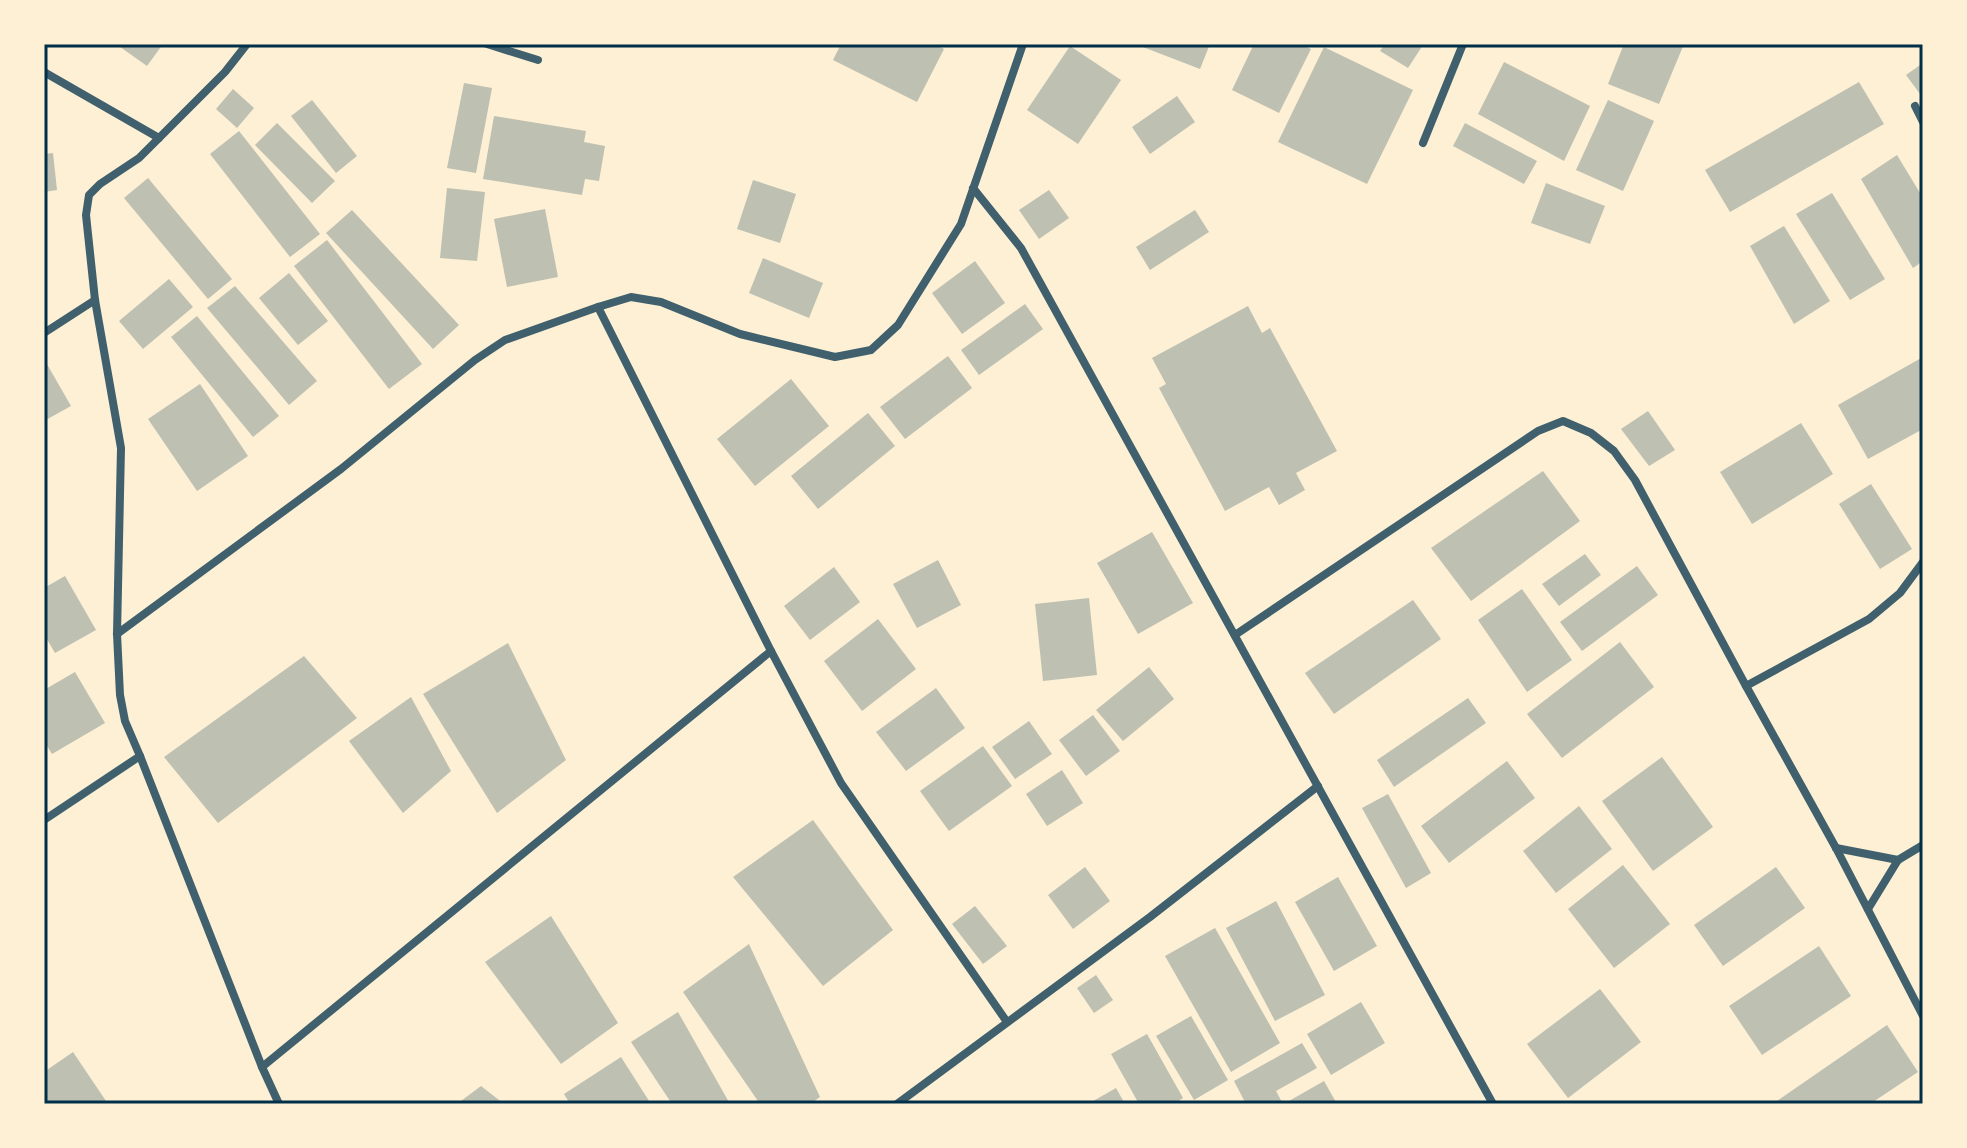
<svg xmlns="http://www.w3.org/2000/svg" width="1967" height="1148" viewBox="0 0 1967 1148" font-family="'DejaVu Sans',sans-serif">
  <rect width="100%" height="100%" fill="#fdf0d5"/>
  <g fill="#bec0b2">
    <polygon points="116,44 163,44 147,66"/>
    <polygon points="841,44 935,44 944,49 917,102 833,60"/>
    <polygon points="1135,44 1210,44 1200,69"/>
    <polygon points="1254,44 1300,44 1311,49 1279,113 1232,90"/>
    <polygon points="1385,44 1421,44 1423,45 1408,68 1380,51"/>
    <polygon points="1624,44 1684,44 1659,104 1608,84"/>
    <polygon points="1070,46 1121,80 1078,144 1027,110"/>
    <polygon points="1324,47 1413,90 1367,184 1278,142"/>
    <polygon points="1504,62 1590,106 1564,161 1478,114"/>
    <polygon points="1923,63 1923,98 1906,75"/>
    <polygon points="1859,82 1884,124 1730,212 1705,170"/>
    <polygon points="464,83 492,88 476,173 447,168"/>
    <polygon points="233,89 254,108 237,128 216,109"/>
    <polygon points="1177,96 1195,122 1150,154 1132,127"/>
    <polygon points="312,100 357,156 336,173 291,116"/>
    <polygon points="1608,100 1654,121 1623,191 1576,170"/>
    <polygon points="494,116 586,131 584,142 605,146 599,181 585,179 582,195 483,179"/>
    <polygon points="277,123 335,181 312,203 255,145"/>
    <polygon points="1465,123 1537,161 1524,184 1453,146"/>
    <polygon points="239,131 320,234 290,257 210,154"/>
    <polygon points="53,153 57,190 44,192 44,154"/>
    <polygon points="1897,155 1923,198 1923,261 1913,268 1861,179"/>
    <polygon points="148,178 232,279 208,299 124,198"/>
    <polygon points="753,180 796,194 780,243 737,229"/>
    <polygon points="1546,183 1605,206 1590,244 1531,223"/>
    <polygon points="447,188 485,192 477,261 440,258"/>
    <polygon points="1049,190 1069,218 1039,239 1019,210"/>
    <polygon points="1832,193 1885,279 1850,300 1796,214"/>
    <polygon points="545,209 558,277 507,287 494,219"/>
    <polygon points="352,210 459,325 433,349 326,233"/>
    <polygon points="1195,210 1209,232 1150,270 1136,247"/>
    <polygon points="1784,226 1830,301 1794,324 1750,246"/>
    <polygon points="327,240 422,364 389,389 294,266"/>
    <polygon points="763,258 823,283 809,318 749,293"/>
    <polygon points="975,261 1005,303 962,334 932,293"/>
    <polygon points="289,273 328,321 298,345 259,298"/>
    <polygon points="169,279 193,307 143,349 119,321"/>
    <polygon points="235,286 317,381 289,405 207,308"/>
    <polygon points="1025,304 1043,329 979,375 961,350"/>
    <polygon points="1248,306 1262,333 1270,328 1337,451 1296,473 1305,490 1279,505 1269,487 1225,511 1159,388 1166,384 1152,358"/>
    <polygon points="197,316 279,416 253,437 171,337"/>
    <polygon points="948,356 972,388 905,439 880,407"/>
    <polygon points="1923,357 1923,429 1868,459 1838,405"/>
    <polygon points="44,359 71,406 44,421"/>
    <polygon points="791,379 829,426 755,486 717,439"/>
    <polygon points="200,384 248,456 197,491 148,419"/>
    <polygon points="1648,411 1675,450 1649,466 1621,429"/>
    <polygon points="868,413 895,446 818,509 791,476"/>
    <polygon points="1801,423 1833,474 1752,524 1720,472"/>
    <polygon points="1543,471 1580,521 1471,601 1431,548"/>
    <polygon points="1871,484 1912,549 1880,569 1839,504"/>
    <polygon points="1152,532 1193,603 1138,634 1097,563"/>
    <polygon points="1585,554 1601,575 1559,606 1542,584"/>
    <polygon points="938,560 961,605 917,628 893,584"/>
    <polygon points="1637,566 1658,595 1582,651 1560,622"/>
    <polygon points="834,567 860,602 810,640 784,606"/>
    <polygon points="65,576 96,630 55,653 44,634 44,588"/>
    <polygon points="1522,589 1572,660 1527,692 1478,620"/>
    <polygon points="1089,598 1097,675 1043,681 1035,604"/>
    <polygon points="1413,600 1441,639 1334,714 1305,673"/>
    <polygon points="878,619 916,669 862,711 824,661"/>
    <polygon points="1620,642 1654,687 1562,758 1527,714"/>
    <polygon points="508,643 566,760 497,813 423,694"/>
    <polygon points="304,656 357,718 218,823 164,757"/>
    <polygon points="1149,667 1174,699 1123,741 1096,710"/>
    <polygon points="75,672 105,723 52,754 44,741 44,690"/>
    <polygon points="936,688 965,728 906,771 876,732"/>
    <polygon points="411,697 451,771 403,813 349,741"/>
    <polygon points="1468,698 1486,723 1394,787 1377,760"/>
    <polygon points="1093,715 1120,751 1086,776 1059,740"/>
    <polygon points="1029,721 1052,754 1015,779 992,747"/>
    <polygon points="983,746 1012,786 949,831 920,791"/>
    <polygon points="1662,757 1713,827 1653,871 1602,801"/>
    <polygon points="1507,761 1535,798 1449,863 1421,826"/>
    <polygon points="1062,770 1083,803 1047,826 1026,794"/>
    <polygon points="1388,794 1431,873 1406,888 1362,808"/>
    <polygon points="1579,806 1612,849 1556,893 1523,851"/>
    <polygon points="813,820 893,930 823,986 733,877"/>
    <polygon points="1623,865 1670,924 1614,968 1568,909"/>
    <polygon points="1085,867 1110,901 1073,929 1048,895"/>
    <polygon points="1776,867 1805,908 1723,966 1694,925"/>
    <polygon points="1338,877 1377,946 1334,971 1295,902"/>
    <polygon points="1276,901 1325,995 1275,1021 1226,928"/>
    <polygon points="975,906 1007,946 983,964 952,924"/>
    <polygon points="551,916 618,1023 561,1064 485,962"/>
    <polygon points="1215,928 1280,1043 1231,1072 1165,956"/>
    <polygon points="749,944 820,1097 810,1104 760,1104 683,992"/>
    <polygon points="1819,946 1851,996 1762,1055 1729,1006"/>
    <polygon points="1096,975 1113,1000 1094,1013 1077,988"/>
    <polygon points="1600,989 1641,1042 1568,1098 1527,1044"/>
    <polygon points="1361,1002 1385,1043 1331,1075 1307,1034"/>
    <polygon points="678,1012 730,1104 672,1104 631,1042"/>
    <polygon points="1191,1016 1228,1080 1194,1100 1156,1036"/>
    <polygon points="1887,1025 1918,1072 1870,1104 1780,1104 1777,1101"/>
    <polygon points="1147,1034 1183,1098 1174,1104 1139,1104 1111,1054"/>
    <polygon points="1302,1043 1317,1068 1276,1091 1283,1104 1246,1104 1234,1081"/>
    <polygon points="73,1052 108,1104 47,1104 44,1100 44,1072"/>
    <polygon points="621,1057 651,1104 570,1104 564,1094"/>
    <polygon points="1324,1081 1337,1104 1291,1104 1289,1101"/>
    <polygon points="481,1086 504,1104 457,1104"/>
    <polygon points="1116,1088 1125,1104 1088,1104"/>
  </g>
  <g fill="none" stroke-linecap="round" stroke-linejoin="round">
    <g stroke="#3f606c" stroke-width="8">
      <polyline points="247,44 225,72 139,158 100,184 89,195 86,215 95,300 121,448 117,634 120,695 125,721 140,756 262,1067 279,1104"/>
      <polyline points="487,44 538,60"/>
      <polyline points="44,72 159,138"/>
      <polyline points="1915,106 1923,122"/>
      <polyline points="1423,143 1463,44"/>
      <polyline points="973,188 1021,248 1493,1104"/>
      <polyline points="598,307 771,651 841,783 1007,1022"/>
      <polyline points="44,333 95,300"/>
      <polyline points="117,634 341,469 475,360 505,340 598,307 631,297 661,302 740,334 835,357 871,350 898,325 961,224 1023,44"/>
      <polyline points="1235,635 1538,431 1563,421 1591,433 1614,451 1635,480 1746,686 1836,848 1923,1016"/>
      <polyline points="1746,686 1869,619 1900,593 1923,562"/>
      <polyline points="44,820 140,756"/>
      <polyline points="1836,848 1898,860"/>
      <polyline points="1868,909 1898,860 1923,845"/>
      <polyline points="262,1067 771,651"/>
      <polyline points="897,1104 1150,917 1318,786"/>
    </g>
  </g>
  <rect width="1967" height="1148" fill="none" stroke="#fdf0d5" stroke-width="92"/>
  <rect x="46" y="46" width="1875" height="1056" fill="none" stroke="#003049" stroke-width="3"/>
</svg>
